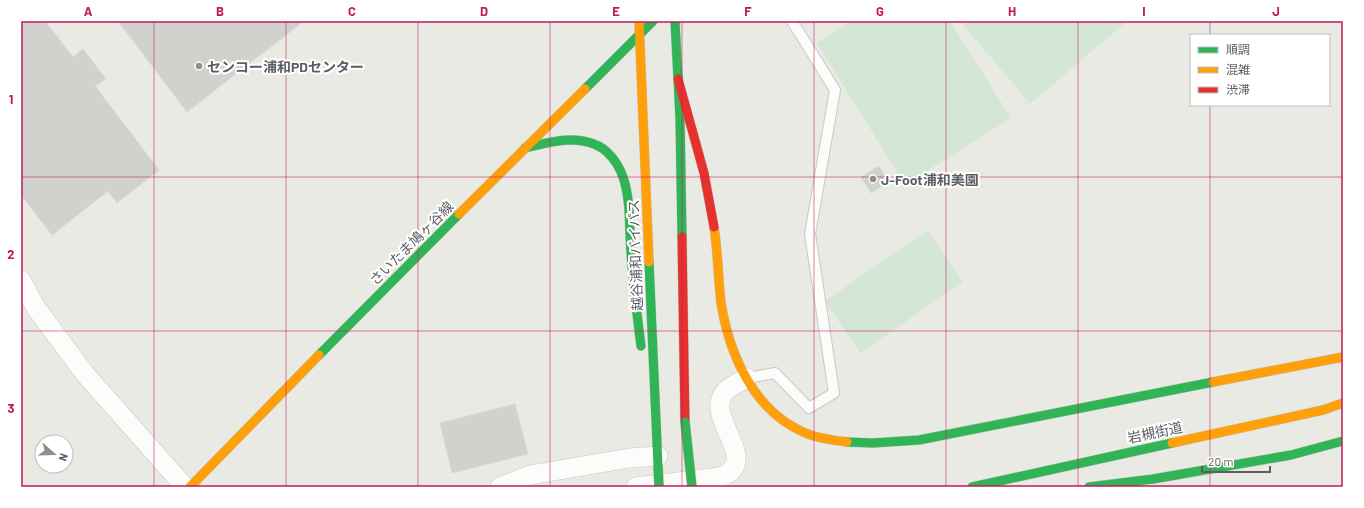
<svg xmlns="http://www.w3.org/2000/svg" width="1364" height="508" viewBox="0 0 1364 508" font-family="Barlow,'Noto Sans JP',sans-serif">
  <rect width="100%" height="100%" fill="#eaeae5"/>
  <g fill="#d4e6d4">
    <polygon points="852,21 950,21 1011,118 905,185 817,43"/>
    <polygon points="960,21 1125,21 1126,22 1030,104"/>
    <polygon points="928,230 963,282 860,353 825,301"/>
  </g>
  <g fill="#d1d1ce" stroke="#dad9d4">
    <polygon points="21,21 45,21 73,57 83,49 106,79 95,86 159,170 117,203 108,191 52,235 21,195"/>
    <polygon points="118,21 304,21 187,112"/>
    <polygon points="879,166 889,182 871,193 861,177"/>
    <polygon points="515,404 528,454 452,473 440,423"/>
  </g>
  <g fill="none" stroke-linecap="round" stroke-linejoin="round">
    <defs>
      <polyline id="lane" points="747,378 775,373 809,408 834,393 810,234 835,90 792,21"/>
      <g id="street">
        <polyline points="21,280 36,308 85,374 185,487"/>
        <polyline points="500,487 530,475 630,458 658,456"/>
        <path d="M636,487L720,477C760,463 712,424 721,399C724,388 738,383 747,378"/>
      </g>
      <g id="fast">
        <polyline points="675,21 680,118 682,237"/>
        <polyline points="585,89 653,21"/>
        <path d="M525,148C547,143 571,135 594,144C608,149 618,163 623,177C631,200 629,228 631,252C633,284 637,315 641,346"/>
        <polyline points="649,262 658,466"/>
        <polyline points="319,355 459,214"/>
        <polyline points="847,442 873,443 919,440 1213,382"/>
        <polyline points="972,487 1172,443"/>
        <polyline points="1089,487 1153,479 1291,455 1343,441"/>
      </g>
      <g id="slow">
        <polyline points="639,21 649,262"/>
        <polyline points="459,214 585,89"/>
        <path d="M714,227C718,252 718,278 721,303C729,353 753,410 803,432C816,438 832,440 847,442"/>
        <polyline points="1213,382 1343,357"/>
        <polyline points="1172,443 1323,410 1343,403"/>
        <polyline points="190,487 319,355"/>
      </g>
      <g id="jam">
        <polyline points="678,79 704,173 714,227"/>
        <polyline points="682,237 685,422"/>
      </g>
    </defs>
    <use href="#lane" stroke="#c7c8c7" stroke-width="12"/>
    <use href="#street" stroke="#c7c8c7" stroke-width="20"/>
    <use href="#fast" stroke="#c6c7c5" stroke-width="10"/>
    <use href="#slow" stroke="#c6c7c5" stroke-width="10"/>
    <use href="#jam" stroke="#c6c7c5" stroke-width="10"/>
    <use href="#lane" stroke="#fcfcfb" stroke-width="10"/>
    <use href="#street" stroke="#fcfcfb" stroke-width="19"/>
    <use href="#fast" stroke="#30b455" stroke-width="9"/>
    <use href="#slow" stroke="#ff9f0a" stroke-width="9"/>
    <use href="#jam" stroke="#e5322d" stroke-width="9"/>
    <defs>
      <g id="fast-bridge">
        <polyline points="685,422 692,487"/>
        <polyline points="658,466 659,487"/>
      </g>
    </defs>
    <use href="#fast-bridge" stroke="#beb696" stroke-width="10" stroke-linecap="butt"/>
    <use href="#fast-bridge" stroke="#30b455" stroke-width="9"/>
  </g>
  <path fill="none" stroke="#c2185b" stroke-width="1" stroke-opacity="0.55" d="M154,21V487M286,21V487M418,21V487M550,21V487M682,21V487M814,21V487M946,21V487M1078,21V487M1210,21V35M1210,105V487M21,177H1343M21,331H1343"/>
  <g fill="#8d8f90" stroke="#fff" stroke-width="1.5">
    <circle cx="199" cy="66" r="4"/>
    <circle cx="873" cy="179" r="4"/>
  </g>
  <g text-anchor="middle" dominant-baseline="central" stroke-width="4" stroke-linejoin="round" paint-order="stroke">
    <g font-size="14" font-weight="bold" fill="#5b5e62" stroke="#fff" text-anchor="start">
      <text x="207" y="66">センコー浦和PDセンター</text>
      <text x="881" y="179">J-Foot浦和美園</text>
    </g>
    <g font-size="14" fill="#5b5e62" stroke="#fff">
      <text transform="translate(411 243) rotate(-45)">さいたま鳩ヶ谷線</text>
      <text transform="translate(635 255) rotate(-92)">越谷浦和バイパス</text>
      <text transform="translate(1155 432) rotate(-12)">岩槻街道</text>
    </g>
  </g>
  <rect width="1364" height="508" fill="none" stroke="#ffffff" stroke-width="44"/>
  <rect x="1190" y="34" width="140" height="72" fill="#ffffff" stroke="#bdbfc0"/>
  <rect x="1198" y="47" width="20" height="6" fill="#30b455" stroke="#bdbfc0"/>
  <text x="1226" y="54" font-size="12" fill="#5b5e62">順調</text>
  <rect x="1198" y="67" width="20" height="6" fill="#ff9f0a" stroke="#bdbfc0"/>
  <text x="1226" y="74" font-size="12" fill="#5b5e62">混雑</text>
  <rect x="1198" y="87" width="20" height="6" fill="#e5322d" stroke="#bdbfc0"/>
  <text x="1226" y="94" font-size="12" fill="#5b5e62">渋滞</text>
  <g transform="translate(54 454) rotate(110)"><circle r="19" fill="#ffffff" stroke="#bdbfc0"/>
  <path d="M0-3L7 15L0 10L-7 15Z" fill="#8d8f90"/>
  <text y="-6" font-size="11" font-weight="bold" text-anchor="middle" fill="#5b5e62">N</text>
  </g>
  <path d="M1202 466v6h68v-6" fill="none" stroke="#5b5e62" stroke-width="2"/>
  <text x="1208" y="466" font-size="12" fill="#5b5e62" stroke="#ffffff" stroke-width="3" paint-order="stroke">20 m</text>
  <rect x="22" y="22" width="1320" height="464" fill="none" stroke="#c2185b" stroke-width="1.5"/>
  <g font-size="13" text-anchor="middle" font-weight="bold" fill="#c2185b">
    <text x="88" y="16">A</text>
    <text x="220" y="16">B</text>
    <text x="352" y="16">C</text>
    <text x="484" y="16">D</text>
    <text x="616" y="16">E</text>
    <text x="748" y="16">F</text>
    <text x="880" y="16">G</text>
    <text x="1012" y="16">H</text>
    <text x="1144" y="16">I</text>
    <text x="1276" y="16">J</text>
    <text x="11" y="104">1</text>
    <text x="11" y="259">2</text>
    <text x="11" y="413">3</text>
  </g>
</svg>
